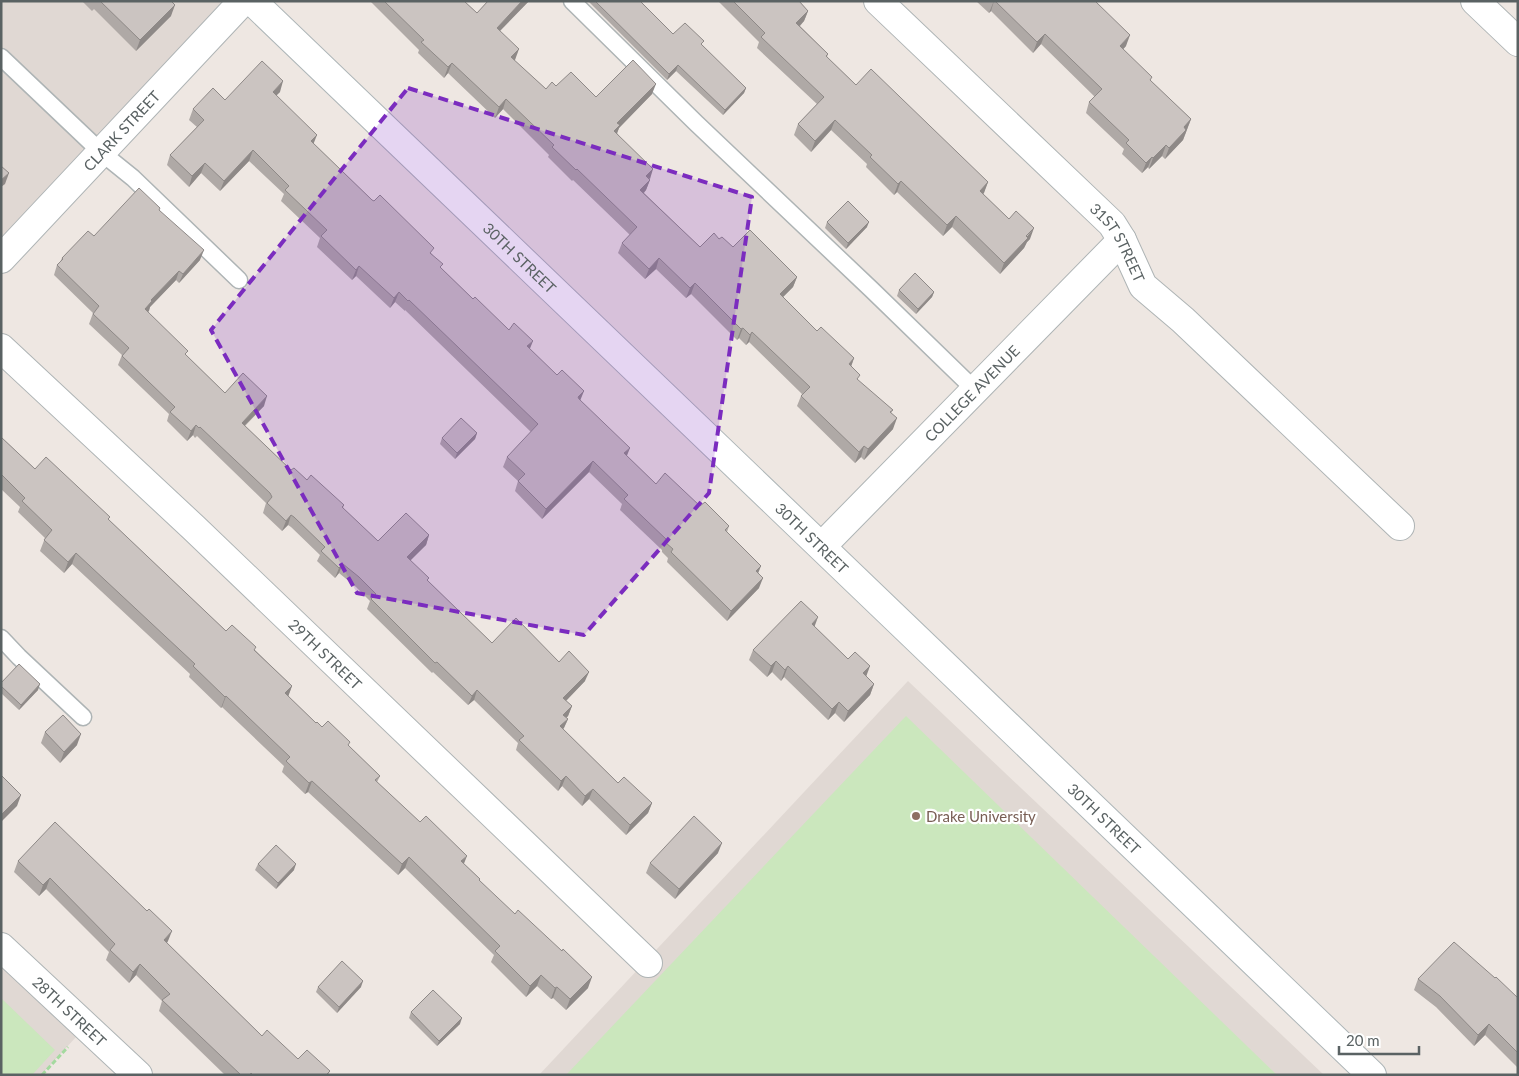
<svg xmlns="http://www.w3.org/2000/svg" width="1519" height="1076" viewBox="0 0 1519 1076" font-family="Lato,sans-serif">
  <rect width="100%" height="100%" fill="#eee7e2"/>
  <g fill="#e0d8d3">
    <polygon points="1,1 243,1 1,259"/>
    <polygon points="908,681 1324,1075 539,1075"/>
    <polygon points="1,966 76,1037 41,1075 1,1075"/>
  </g>
  <g fill="#cbe7bd">
    <polygon points="906,716 1277,1075 566,1075"/>
    <polygon points="1,998 55,1050 32,1075 1,1075"/>
  </g>
  <g fill="none" stroke-linecap="round" stroke-linejoin="round">
    <defs>
      <g id="lane">
        <polyline points="572,1 696,123 872,290 974,389"/>
        <polyline points="1,57 102,153 133,178 239,280"/>
        <polyline points="1,638 19,657 83,717"/>
      </g>
      <g id="street">
        <path id="s1" d="M878,1L1112,224L1122,240L1143,286L1183,320L1400,526"/>
        <polyline points="1475,1 1518,42"/>
        <path id="s2" d="M1,259L243,1"/>
        <path id="s3" d="M1,348L194,528L648,963"/>
        <path id="s4" d="M822,546L1122,240"/>
        <path id="s5" d="M1,947L138,1075"/>
      </g>
      <g id="secondary">
        <path id="s6" d="M252,1L1372,1075"/>
      </g>
    </defs>
    <use href="#lane" stroke="#aeb4b5" stroke-width="19"/>
    <use href="#street" stroke="#aeb4b5" stroke-width="30"/>
    <use href="#secondary" stroke="#aeb6b8" stroke-width="30"/>
    <polyline stroke="#a4da9f" stroke-width="3" stroke-dasharray="5 2.5" stroke-linecap="butt" points="42,1075 68,1047"/>
    <use href="#lane" stroke="#fff" stroke-width="16"/>
    <use href="#street" stroke="#fff" stroke-width="28"/>
    <use href="#secondary" stroke="#fff" stroke-width="28"/>
  </g>
  <g fill="#afa9a6">
    <polygon points="82,1 171,1 171,16 136,51 94,9 92,11"/>
    <polygon points="370,1 464,1 477,13 488,1 529,1 500,31 514,60 546,89 556,86 596,97 652,94 619,128 617,133 650,179 646,190 644,193 700,247 719,239 733,247 797,277 793,287 783,297 817,331 854,358 851,367 858,381 893,410 891,413 893,429 864,460 861,457 855,463 797,406 801,396 802,394 749,342 746,345 739,338 737,340 691,294 686,298 656,269 645,279 618,253 622,243 630,235 573,180 572,181 548,157 549,155 503,109 495,118 448,73 444,78 418,53 419,50"/>
    <polygon points="588,1 640,1 673,34 702,46 746,88 744,93 723,115 676,71 667,80"/>
    <polygon points="718,1 799,1 808,11 804,21 800,26 828,54 827,57 856,85 988,182 983,194 1030,239 1027,242 1024,248 1000,274 952,227 943,236 897,192 894,195 866,167 867,164 831,130 811,152 794,135 798,124 817,104 757,48 759,42"/>
    <polygon points="976,1 1095,1 1126,46 1123,49 1151,81 1191,119 1183,140 1165,159 1162,156 1149,169 1148,167 1142,173 1122,154 1124,149 1086,113 1089,102 1095,97 1041,44 1033,53 991,11 989,13"/>
    <polygon points="280,92 276,95 313,143 372,200 432,254 441,268 473,299 530,349 580,401 627,456 656,484 700,506 729,526 727,532 758,574 759,588 727,621 667,562 668,558 662,552 662,550 620,510 622,504 589,472 542,519 515,491 518,481 503,467 507,457 531,432 405,310 405,311 395,302 390,308 356,276 352,280 317,247 320,238 281,201 284,194 249,161 220,191 201,173 189,187 167,165 170,155 197,127 189,120 193,109 225,100"/>
    <polygon points="160,211 200,260 179,283 176,280 150,307 148,312 186,355 225,393 264,406 245,426 291,470 307,480 344,505 343,508 378,541 429,535 426,545 410,560 428,581 492,643 559,662 585,681 566,701 572,706 568,716 566,718 568,719 563,729 618,783 652,803 648,813 626,835 589,799 582,806 562,786 558,791 516,750 518,743 474,700 468,705 433,672 432,673 367,609 370,601 356,587 339,573 335,578 317,561 320,555 291,527 288,525 282,531 263,513 266,503 197,436 195,438 193,435 187,441 167,421 169,414 118,365 122,355 89,324 93,313 54,275 57,265 60,262 62,258 94,236"/>
    <polygon points="827,222 867,227 846,249 825,228"/>
    <polygon points="899,290 934,292 932,297 916,314 897,296"/>
    <polygon points="477,433 475,439 455,459 440,444 442,438"/>
    <polygon points="1,437 35,469 109,520 226,631 255,650 292,686 288,696 316,723 349,746 380,776 377,782 480,879 480,881 588,988 566,1010 553,998 551,999 537,986 526,997 491,962 494,955 405,868 398,875 308,792 305,794 282,772 284,766 222,707 221,708 189,677 190,674 72,564 64,573 40,551 45,538 18,512 20,507 1,489"/>
    <polygon points="815,627 874,684 870,695 844,722 835,713 828,720 784,677 781,681 772,672 767,677 749,660 753,650"/>
    <polygon points="1,683 38,690 19,710 1,693"/>
    <polygon points="45,732 77,745 60,763 41,743"/>
    <polygon points="718,853 675,899 646,873 650,863"/>
    <polygon points="18,861 168,941 167,943 262,1036 298,1059 330,1071 328,1075 225,1075 159,1011 162,1001 136,975 129,983 106,960 109,952 46,889 39,896 14,872"/>
    <polygon points="258,864 294,870 276,889 255,870"/>
    <polygon points="1418,979 1518,998 1518,1068 1485,1035 1474,1046 1436,1007 1414,990"/>
    <polygon points="318,987 361,987 337,1013 316,992"/>
    <polygon points="411,1012 460,1024 437,1046 409,1018"/>
  </g>
  <g fill="#8e8987">
    <polygon points="522,1 529,1 493,38 497,28"/>
    <polygon points="994,1 991,11 989,13 993,3"/>
    <polygon points="175,5 171,16 136,51 140,40"/>
    <polygon points="808,11 804,21 792,34 796,23"/>
    <polygon points="1045,34 1041,44 1033,53 1037,42"/>
    <polygon points="1130,35 1126,46 1116,57 1120,46"/>
    <polygon points="519,49 515,60 508,68 511,57"/>
    <polygon points="452,63 448,73 444,78 448,67"/>
    <polygon points="678,65 676,71 667,80 669,74"/>
    <polygon points="283,81 280,92 269,103 273,92"/>
    <polygon points="656,84 652,94 619,128 616,136 610,141 617,123"/>
    <polygon points="746,88 744,93 723,115 725,110"/>
    <polygon points="506,99 503,109 495,118 499,107"/>
    <polygon points="1191,119 1183,140 1165,159 1169,148 1184,127"/>
    <polygon points="835,120 831,130 811,152 815,141"/>
    <polygon points="317,135 313,145 311,141"/>
    <polygon points="1166,145 1162,156 1149,169 1153,158"/>
    <polygon points="253,150 249,161 220,191 224,181"/>
    <polygon points="1152,157 1148,167 1142,173 1146,163"/>
    <polygon points="205,163 201,173 189,187 192,176"/>
    <polygon points="653,169 650,179 646,176"/>
    <polygon points="9,173 5,184 1,187 1,180"/>
    <polygon points="650,180 646,190 637,200 640,190"/>
    <polygon points="901,181 897,192 894,195 898,184"/>
    <polygon points="988,182 984,193 976,202 980,191"/>
    <polygon points="956,216 952,227 943,236 947,225"/>
    <polygon points="869,222 867,227 846,249 848,243"/>
    <polygon points="1034,228 1030,239 1027,242 1024,248 1000,274 1004,263"/>
    <polygon points="204,250 200,260 179,283 183,274"/>
    <polygon points="659,258 656,269 645,279 649,269"/>
    <polygon points="359,266 356,276 352,280 356,270"/>
    <polygon points="179,271 176,280 150,307 149,311 141,319 145,309 151,300"/>
    <polygon points="797,277 793,287 776,304 780,294"/>
    <polygon points="695,283 691,294 686,298 690,288"/>
    <polygon points="399,292 395,302 390,308 394,298"/>
    <polygon points="934,292 932,297 916,314 918,309"/>
    <polygon points="743,328 739,338 737,340 741,329"/>
    <polygon points="752,332 749,342 746,345 750,335"/>
    <polygon points="533,341 529,351 527,346"/>
    <polygon points="854,358 850,369 849,364"/>
    <polygon points="584,391 580,401 574,407 578,397"/>
    <polygon points="267,396 264,406 238,432 242,423"/>
    <polygon points="897,418 893,429 864,460 868,449"/>
    <polygon points="196,425 193,435 187,441 191,431"/>
    <polygon points="477,433 475,439 455,459 457,453"/>
    <polygon points="864,446 861,457 855,463 859,452"/>
    <polygon points="630,448 626,458 624,453"/>
    <polygon points="593,461 589,472 542,519 546,509"/>
    <polygon points="291,515 288,525 282,531 286,521"/>
    <polygon points="429,535 426,545 404,567 407,557"/>
    <polygon points="76,553 72,564 64,573 68,562"/>
    <polygon points="343,564 339,573 335,578 339,568"/>
    <polygon points="761,566 757,576 756,571"/>
    <polygon points="763,578 759,588 727,621 731,611"/>
    <polygon points="818,617 814,628 812,624"/>
    <polygon points="776,661 772,672 767,677 771,666"/>
    <polygon points="788,666 784,677 781,681 785,670"/>
    <polygon points="870,666 866,677 863,673"/>
    <polygon points="589,672 585,681 559,708 563,698"/>
    <polygon points="40,684 38,690 19,710 21,705"/>
    <polygon points="874,684 870,695 844,722 848,711"/>
    <polygon points="292,686 288,697 285,693"/>
    <polygon points="477,690 474,700 468,705 472,696"/>
    <polygon points="226,696 222,707 221,708 225,697"/>
    <polygon points="839,702 835,713 828,720 832,709"/>
    <polygon points="572,706 568,716 560,724 563,715"/>
    <polygon points="568,719 564,728 556,736 560,726"/>
    <polygon points="81,734 77,745 60,763 64,752"/>
    <polygon points="566,776 562,786 558,791 561,781"/>
    <polygon points="312,781 308,792 305,794 309,783"/>
    <polygon points="593,789 589,799 582,806 585,796"/>
    <polygon points="21,795 17,806 1,822 1,815"/>
    <polygon points="652,803 648,813 626,835 630,825"/>
    <polygon points="722,843 718,853 675,899 679,889"/>
    <polygon points="467,856 463,866 461,861"/>
    <polygon points="409,857 405,868 398,875 402,864"/>
    <polygon points="296,864 294,870 276,889 278,883"/>
    <polygon points="50,878 46,889 39,896 43,885"/>
    <polygon points="172,931 168,941 160,950 164,940"/>
    <polygon points="140,964 136,975 129,983 133,972"/>
    <polygon points="541,975 537,986 526,997 530,986"/>
    <polygon points="592,977 588,988 566,1010 570,999"/>
    <polygon points="363,981 361,987 337,1013 339,1007"/>
    <polygon points="557,987 553,998 551,999 555,988"/>
    <polygon points="462,1018 460,1024 437,1046 439,1041"/>
    <polygon points="1489,1024 1485,1035 1474,1046 1478,1035"/>
  </g>
  <g fill="#cbc4c1" stroke="#8e8987">
    <polygon points="100,1 171,1 175,5 140,40"/>
    <polygon points="384,1 464,1 477,13 488,1 522,1 497,28 519,49 511,57 546,89 552,82 556,86 571,72 596,97 633,60 656,84 617,123 620,125 614,131 653,169 646,176 650,180 640,190 700,247 714,233 719,239 722,237 733,247 750,230 797,277 780,294 817,331 821,327 854,358 849,364 860,375 857,379 893,410 890,412 897,418 868,449 864,446 859,452 801,396 810,387 752,332 750,335 743,328 741,329 695,283 690,288 659,258 649,269 622,243 637,227 577,169 576,170 552,147 554,145 506,99 499,107 452,63 448,67 421,42 424,40"/>
    <polygon points="595,1 640,1 673,34 685,23 704,41 701,44 746,88 725,110 678,65 669,74"/>
    <polygon points="733,1 799,1 808,11 796,23 828,54 826,56 856,85 871,69 988,182 980,191 1009,219 1016,211 1034,228 1026,236 1028,238 1004,263 956,216 947,225 901,181 898,184 870,157 872,155 835,120 815,141 798,124 824,97 761,37 765,33"/>
    <polygon points="995,1 1095,1 1130,35 1120,46 1152,77 1150,80 1191,119 1184,127 1186,130 1169,148 1166,145 1153,158 1152,157 1146,163 1126,143 1129,140 1089,102 1102,89 1045,34 1037,42"/>
    <polygon points="262,61 283,81 273,92 317,135 311,141 372,200 374,201 380,195 434,248 430,253 443,264 440,267 473,299 475,297 509,330 514,323 533,341 527,346 557,375 562,370 584,391 578,397 579,399 630,448 624,453 656,484 665,473 700,506 705,502 729,526 725,530 761,566 756,571 763,578 731,611 671,552 673,549 665,542 667,540 624,499 628,495 593,461 546,509 518,481 525,474 507,457 538,424 409,300 408,301 399,292 394,298 359,266 356,270 321,236 327,230 285,190 289,186 253,150 224,181 205,163 192,176 170,155 204,120 193,109 213,88 225,100"/>
    <polygon points="1,166 9,173 1,180"/>
    <polygon points="139,188 160,208 159,210 204,250 183,274 179,271 151,300 152,301 145,309 188,351 185,354 225,393 243,373 267,396 242,423 291,470 294,468 307,480 311,475 344,505 342,507 378,541 406,513 429,535 407,557 429,578 427,580 492,643 516,618 559,662 569,651 589,672 563,698 572,706 563,715 568,719 560,726 618,783 624,777 652,803 630,825 593,789 585,796 566,776 561,781 519,740 524,736 477,690 472,696 437,662 435,663 371,599 376,594 359,577 343,564 339,568 321,551 325,547 294,517 291,515 286,521 267,503 272,497 270,493 200,427 199,428 196,425 191,431 170,412 175,407 122,356 129,348 93,314 99,306 57,265 63,259 62,258 88,231 94,236"/>
    <polygon points="848,201 869,222 848,243 827,222"/>
    <polygon points="915,273 934,292 918,309 899,290"/>
    <polygon points="461,418 477,433 457,453 442,438"/>
    <polygon points="1,437 35,469 46,457 110,517 108,519 226,631 232,625 256,647 254,650 292,686 285,693 316,723 317,722 322,727 328,721 350,742 348,745 380,776 375,780 420,822 426,816 467,856 461,861 480,879 479,880 515,914 518,910 562,951 563,949 592,977 570,999 557,987 555,988 541,975 530,986 495,951 500,946 409,857 402,864 312,781 309,783 286,761 290,757 226,696 225,697 193,666 195,664 76,553 68,562 44,540 52,530 22,501 25,498 1,474"/>
    <polygon points="801,601 818,617 812,624 848,659 855,652 870,666 863,673 874,684 848,711 839,702 832,709 788,666 785,670 776,661 771,666 753,650"/>
    <polygon points="19,664 40,684 21,705 1,686 1,683"/>
    <polygon points="63,715 81,734 64,752 45,732"/>
    <polygon points="1,775 21,795 1,815"/>
    <polygon points="694,816 722,843 679,889 650,863"/>
    <polygon points="55,822 147,911 149,909 172,931 164,940 262,1036 267,1030 298,1059 307,1050 330,1071 326,1075 253,1075 251,1073 250,1075 241,1075 162,1000 170,994 140,964 133,972 110,950 115,944 50,878 43,885 18,861"/>
    <polygon points="276,845 296,864 278,883 258,864"/>
    <polygon points="1454,942 1495,978 1496,977 1518,998 1518,1053 1489,1024 1478,1035 1440,996 1418,979"/>
    <polygon points="342,961 363,981 339,1007 318,987"/>
    <polygon points="433,990 462,1018 439,1041 411,1012"/>
  </g>
  <path fill="#7b2cbf" fill-opacity="0.2" stroke="#7b2cbf" stroke-width="4" stroke-dasharray="10 6" stroke-linejoin="round" d="M408,88L752,197L709,493L584,635L357,593L211,330Z"/>
  <circle fill="#8d6e63" stroke="#fff" stroke-width="2" cx="916" cy="816" r="5"/>
  <g text-anchor="middle" dominant-baseline="central" stroke-width="4.5" stroke-linejoin="round" paint-order="stroke">
    <g font-size="15" fill="#5a6263" stroke="#fff">
      <text stroke="none"><textPath href="#s2" startOffset="176">CLARK STREET</textPath></text>
      <text stroke="none"><textPath href="#s1" startOffset="342">31ST STREET</textPath></text>
      <text stroke="none"><textPath href="#s6" startOffset="371">30TH STREET</textPath></text>
      <text stroke="none"><textPath href="#s4" startOffset="214">COLLEGE AVENUE</textPath></text>
      <text stroke="none"><textPath href="#s6" startOffset="776">30TH STREET</textPath></text>
      <text stroke="none"><textPath href="#s3" startOffset="446">29TH STREET</textPath></text>
      <text stroke="none"><textPath href="#s6" startOffset="1181">30TH STREET</textPath></text>
      <text stroke="none"><textPath href="#s5" startOffset="94">28TH STREET</textPath></text>
    </g>
    <g font-size="15" fill="#785e54" stroke="#fff" text-anchor="start">
      <text x="926" y="816">Drake University</text>
    </g>
  </g>
  <rect width="1519" height="1076" fill="none" stroke="#5a6263" stroke-width="5"/>
  <path d="M1339 1046v8h80v-8" fill="none" stroke="#5a6263" stroke-width="2.5"/>
  <text x="1346" y="1046" font-size="15" fill="#5a6263" stroke="#ffffff" stroke-width="4" paint-order="stroke">20 m</text>
</svg>
